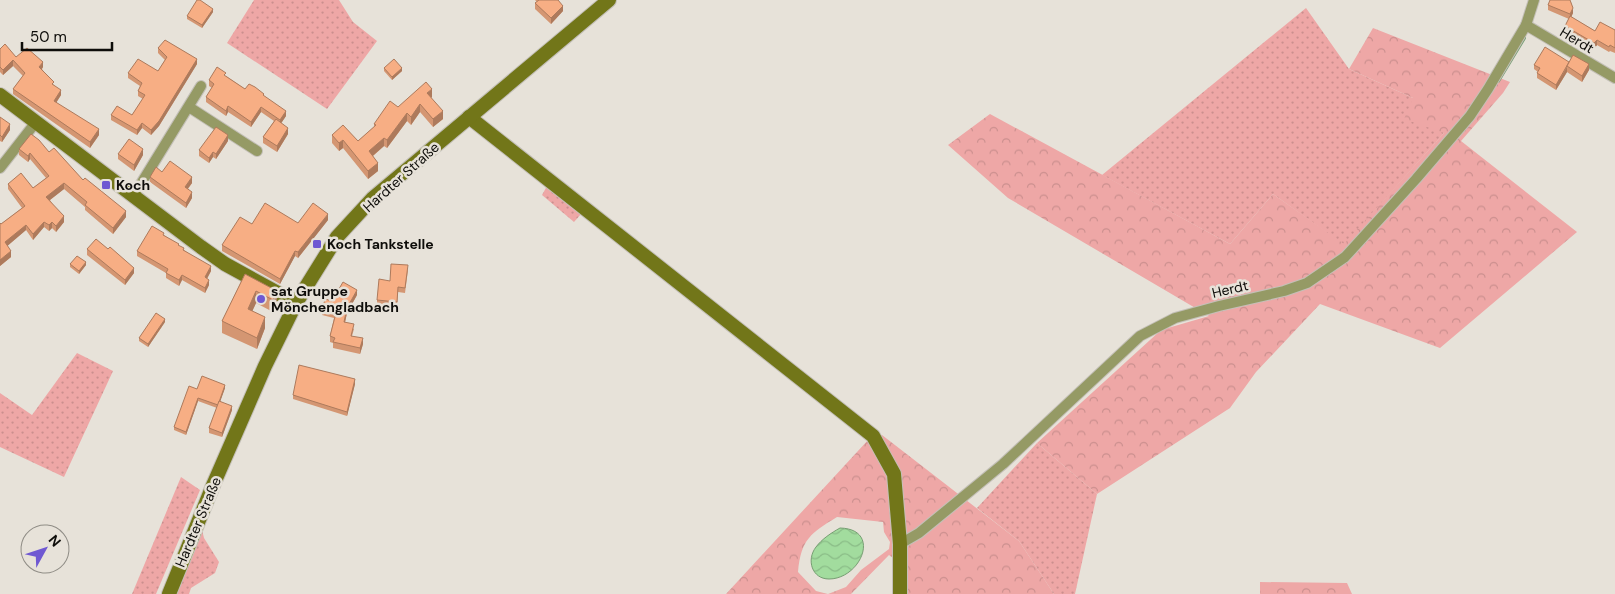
<svg xmlns="http://www.w3.org/2000/svg" width="1615" height="594" viewBox="0 0 1615 594" font-family="'DM Sans',sans-serif">
  <defs>
    <pattern id="grass-dots" width="8" height="8" patternUnits="userSpaceOnUse" patternTransform="scale(1.25)"><rect width="8" height="8" fill="#eea7a6"/><path d="M2 2h.1M6 6h.1" fill="none" stroke="#cb8f8e" stroke-width="1.8" stroke-linecap="round"/></pattern>
    <pattern id="forest-crowns" width="20" height="18" patternUnits="userSpaceOnUse" patternTransform="scale(1.25)"><rect width="20" height="18" fill="#eea7a6"/><path d="M2 6a3 3 0 1 1 6 0M12 15a3 3 0 1 1 6 0" fill="none" stroke="#cb8f8e"/></pattern>
    <pattern id="water-waves" width="16" height="10" patternUnits="userSpaceOnUse" patternTransform="scale(1.25)"><rect width="16" height="10" fill="#a2dc9e"/><path d="M0 5q4-4 8 0t8 0" fill="none" stroke="#8abc87"/></pattern>
  </defs>
  <rect width="100%" height="100%" fill="#e7e2d9"/>
  <g fill="url(#grass-dots)">
    <polygon points="254,0 339,0 353,22 377,41 327,109 227,43"/>
    <polygon points="1306,8 1349,69 1413,98 1444,133 1344,245 1273,194 1230,244 1102,175"/>
    <polygon points="547,186 582,213 574,222 542,195"/>
    <polygon points="77,353 113,371 64,477 0,447 0,393 32,415"/>
    <polygon points="1037,443 1097,494 1075,594 1054,594 1019,541 977,508"/>
    <polygon points="181,477 200,490 156,594 132,594"/>
    <polygon points="202,530 204,538 219,562 215,573 191,588 189,594 176,594"/>
  </g>
  <g fill="url(#forest-crowns)" fill-rule="evenodd">
    <polygon points="1373,28 1510,82 1503,93 1461,141 1577,232 1440,348 1320,304 1256,372 1230,408 1097,494 1037,443 1161,330 1209,316 1008,198 948,145 990,114 1230,244 1273,194 1344,244 1444,133 1404,119 1413,98 1349,69"/>
    <path d="M882,435L1019,541L1054,594H893V558L889,555L851,594H726L869,439ZM837,517L883,522L884,532L890,542L889,549L861,570L846,587L828,594L816,591L798,572C801,539 811,533 837,517Z"/>
    <polygon points="1260,582 1347,583 1352,594 1260,594"/>
  </g>
  <path fill="url(#water-waves)" stroke="#769e72" d="M840,528C882,529 861,579 829,579C812,579 806,560 816,547C822,539 831,533 840,528Z"/>
  <g fill="none" stroke-linecap="round" stroke-linejoin="round">
    <polyline stroke="#769e72" stroke-width="4" points="1498,81 1524,38"/>
    <defs>
      <g id="street">
        <polyline points="1526,25 1615,78"/>
        <polyline points="189,107 257,151"/>
        <polyline points="0,168 36,122"/>
        <polyline points="134,195 201,86"/>
        <polyline points="900,544 919,533 1003,464 1140,336 1175,318 1219,306 1284,291 1307,283 1345,257 1416,179 1470,116 1488,89 1526,25 1534,0"/>
      </g>
      <g id="secondary">
        <polyline points="0,95 201,247 225,264 296,303"/>
        <polyline points="469,117 873,436 894,474 900,544 900,594"/>
        <polyline points="169,594 214,483 265,366 296,303 337,237 373,198 609,0"/>
      </g>
    </defs>
    <use href="#street" stroke="#c4c0b8" stroke-width="12"/>
    <use href="#secondary" stroke="#c4c0b8" stroke-width="16"/>
    <use href="#street" stroke="#959a65" stroke-width="10"/>
    <use href="#secondary" stroke="#727619" stroke-width="14"/>
  </g>
  <g fill="#d49672">
    <polygon points="535,0 558,0 563,11 551,24 535,9 535,3 537,2"/>
    <polygon points="1571,2 1573,13 1571,17 1595,31 1615,30 1615,53 1610,51 1609,52 1597,45 1594,49 1565,31 1565,26 1569,19 1548,10 1548,5"/>
    <polygon points="213,12 202,28 187,19 187,16"/>
    <polygon points="158,48 197,64 159,126 151,135 142,128 137,135 111,120 111,115 132,115 143,99 138,96 138,91 140,86 128,78 128,73 158,71 165,60 158,53"/>
    <polygon points="0,49 16,57 43,67 42,69 61,95 56,103 99,135 90,148 13,94 13,89 23,76 13,66 3,75 0,72"/>
    <polygon points="1569,62 1589,70 1582,82 1567,72 1556,90 1537,78 1537,73 1538,72 1534,69 1534,65"/>
    <polygon points="384,68 402,71 392,80 384,71"/>
    <polygon points="226,76 245,89 264,96 286,116 281,123 288,134 277,152 263,143 263,137 274,121 261,112 251,127 228,112 226,116 206,102 206,97 212,88 209,86 209,80"/>
    <polygon points="432,97 431,98 443,119 433,127 420,112 411,125 407,121 387,148 384,146 373,156 378,171 368,179 343,148 339,151 332,143 332,135 358,141 374,127 374,124 398,107"/>
    <polygon points="0,117 10,130 2,142 0,141"/>
    <polygon points="228,141 216,159 213,157 209,163 199,156 199,150"/>
    <polygon points="19,149 49,152 126,217 113,234 85,210 85,207 64,189 50,200 64,222 56,232 52,228 49,231 44,227 33,240 26,230 7,246 11,257 0,266 1,224 22,208 8,189 8,184 33,188 46,178 30,159 28,162 19,155"/>
    <polygon points="118,154 143,155 134,171 118,159"/>
    <polygon points="162,172 192,183 188,189 192,198 186,208 150,182 150,177"/>
    <polygon points="328,220 298,258 295,256 280,284 222,251 222,245 252,224 298,223"/>
    <polygon points="164,235 179,246 211,271 207,279 209,285 205,293 182,280 179,286 166,278 166,273 137,256 137,251"/>
    <polygon points="87,249 108,249 134,273 125,285 87,255"/>
    <polygon points="70,264 86,265 79,274 70,267"/>
    <polygon points="408,270 405,293 398,292 397,307 377,305 377,300 390,281"/>
    <polygon points="245,274 277,302 273,312 256,303 252,311 265,328 257,349 222,333 222,321"/>
    <polygon points="357,295 347,313 345,322 354,329 352,336 363,344 360,354 333,348 333,343 330,342 330,336 334,318 322,315 322,310 332,301"/>
    <polygon points="165,322 148,347 139,341 139,338"/>
    <polygon points="355,384 347,416 293,399 293,395"/>
    <polygon points="225,388 220,401 232,410 222,437 209,433 209,428 217,408 198,401 186,435 174,430 174,427 197,389"/>
  </g>
  <g fill="#ad7a5c">
    <polygon points="563,6 563,11 551,24 551,18"/>
    <polygon points="1573,8 1573,13 1570,20 1570,14"/>
    <polygon points="213,9 213,12 202,28 202,25"/>
    <polygon points="1597,40 1597,45 1594,49 1594,43"/>
    <polygon points="197,59 197,64 159,126 151,135 151,130"/>
    <polygon points="13,60 13,66 3,75 3,70"/>
    <polygon points="43,62 43,67 39,73 39,67"/>
    <polygon points="1589,64 1589,70 1582,82 1582,76"/>
    <polygon points="1567,67 1567,72 1556,90 1556,85"/>
    <polygon points="402,68 402,71 392,80 392,77"/>
    <polygon points="432,89 432,97 427,101 427,93"/>
    <polygon points="61,90 61,95 54,106 54,101"/>
    <polygon points="420,104 420,112 411,125 411,117"/>
    <polygon points="228,106 228,112 226,116 226,111"/>
    <polygon points="261,107 261,112 251,127 251,122"/>
    <polygon points="286,111 286,116 280,125 280,120"/>
    <polygon points="443,111 443,119 433,127 433,119"/>
    <polygon points="407,113 407,121 387,148 387,140"/>
    <polygon points="142,123 142,128 137,135 137,130"/>
    <polygon points="10,124 10,130 2,142 2,137"/>
    <polygon points="288,128 288,134 277,152 277,146"/>
    <polygon points="99,129 99,135 90,148 90,142"/>
    <polygon points="228,135 228,141 216,159 216,154"/>
    <polygon points="384,138 384,146 369,159 369,151"/>
    <polygon points="343,140 343,148 339,151 339,143"/>
    <polygon points="143,149 143,155 134,171 134,165"/>
    <polygon points="213,152 213,157 209,163 209,158"/>
    <polygon points="30,153 30,159 28,162 28,156"/>
    <polygon points="378,163 378,171 368,179 368,171"/>
    <polygon points="192,177 192,183 185,192 185,187"/>
    <polygon points="64,183 64,189 46,203 46,197"/>
    <polygon points="192,192 192,198 186,208 186,203"/>
    <polygon points="126,211 126,217 113,234 113,228"/>
    <polygon points="328,214 328,220 298,258 298,252"/>
    <polygon points="64,216 64,222 56,232 56,226"/>
    <polygon points="44,222 44,227 33,240 33,234"/>
    <polygon points="52,222 52,228 49,231 49,225"/>
    <polygon points="26,225 26,230 5,248 5,242"/>
    <polygon points="11,251 11,257 0,266 0,260"/>
    <polygon points="295,251 295,256 280,284 280,279"/>
    <polygon points="86,262 86,265 79,274 79,271"/>
    <polygon points="211,266 211,271 205,282 205,277"/>
    <polygon points="134,268 134,273 125,285 125,280"/>
    <polygon points="182,275 182,280 179,286 179,280"/>
    <polygon points="209,280 209,285 205,293 205,288"/>
    <polygon points="357,290 357,295 347,313 344,327 344,322 347,308"/>
    <polygon points="256,291 256,303 248,321 248,309"/>
    <polygon points="277,291 277,302 273,312 273,300"/>
    <polygon points="265,317 265,328 257,349 257,338"/>
    <polygon points="165,319 165,322 148,347 148,344"/>
    <polygon points="363,338 363,344 360,354 360,348"/>
    <polygon points="355,379 355,384 347,416 347,412"/>
    <polygon points="225,385 225,388 218,408 218,405"/>
    <polygon points="198,398 198,401 186,435 186,432"/>
    <polygon points="232,406 232,410 222,437 222,433"/>
  </g>
  <g fill="#f7ae84" stroke="#ad7a5c">
    <polygon points="197,0 200,0 213,9 202,25 187,16"/>
    <polygon points="539,0 558,0 563,6 551,18 535,3"/>
    <polygon points="1550,0 1570,0 1573,8 1570,14 1548,5"/>
    <polygon points="1570,16 1595,31 1600,22 1615,30 1615,48 1610,45 1609,47 1597,40 1594,43 1565,26"/>
    <polygon points="165,40 197,59 159,121 151,130 142,123 137,130 111,115 117,106 132,115 145,95 138,91 142,83 128,73 138,59 158,71 167,57 158,48"/>
    <polygon points="5,44 16,57 27,48 43,62 39,67 54,82 52,84 61,90 54,101 99,129 90,142 13,89 25,73 13,60 3,70 0,67 0,49"/>
    <polygon points="1545,47 1569,62 1556,85 1537,73 1540,68 1534,65"/>
    <polygon points="1573,55 1589,64 1582,76 1567,66"/>
    <polygon points="394,59 402,68 392,77 384,68"/>
    <polygon points="217,67 226,73 224,75 245,89 249,84 255,87 264,94 263,95 286,111 280,120 261,107 251,122 228,106 226,111 206,97 214,84 209,80"/>
    <polygon points="426,82 432,89 427,93 443,111 433,119 420,104 411,117 407,113 387,140 384,138 369,151 378,163 368,171 343,140 339,143 332,135 343,125 358,141 376,125 374,124 390,101 398,107"/>
    <polygon points="0,117 10,124 2,137 0,135"/>
    <polygon points="276,119 288,128 277,146 263,137"/>
    <polygon points="216,127 228,135 216,154 213,152 209,158 199,150"/>
    <polygon points="31,134 39,140 49,152 54,148 83,180 85,178 126,211 113,228 85,205 87,202 64,183 46,197 64,216 56,226 52,222 49,225 44,222 33,234 26,225 5,242 11,251 0,260 0,223 1,224 25,206 8,184 21,173 33,188 49,176 30,153 28,156 19,149"/>
    <polygon points="129,139 143,149 134,165 118,154"/>
    <polygon points="170,161 192,177 185,187 192,192 186,203 150,177 156,167 162,172"/>
    <polygon points="265,203 298,223 313,203 328,214 298,252 295,251 280,279 222,245 240,217 252,224"/>
    <polygon points="152,226 164,233 163,235 179,244 178,245 184,248 183,250 211,266 205,277 209,280 205,288 182,275 179,280 166,273 168,269 137,251"/>
    <polygon points="96,239 108,249 110,247 134,268 125,280 87,249"/>
    <polygon points="77,256 86,262 79,271 70,264"/>
    <polygon points="391,264 408,265 405,288 398,287 397,302 377,300 379,279 390,281"/>
    <polygon points="245,274 277,291 273,300 256,291 248,309 265,317 257,338 222,321"/>
    <polygon points="343,282 357,290 347,308 344,322 354,324 351,336 363,338 360,348 333,342 335,338 330,336 336,313 322,310 325,299 332,301"/>
    <polygon points="156,313 165,319 148,344 139,338"/>
    <polygon points="299,365 355,379 347,412 293,395"/>
    <polygon points="202,376 225,385 218,405 198,398 186,432 174,427 189,386 197,389"/>
    <polygon points="219,401 232,406 222,433 209,428"/>
  </g>
  <g fill="#6f58d2" stroke="#e7e2d9" stroke-width="2">
    <rect x="101" y="180" width="10" height="10" rx="2.5"/>
    <rect x="312" y="239" width="10" height="10" rx="2.5"/>
    <circle cx="261" cy="299" r="5"/>
  </g>
  <g text-anchor="middle" dominant-baseline="central" stroke-width="5" stroke-linejoin="round" paint-order="stroke">
    <g font-size="14" fill="#0e0d0a" stroke="#e7e2d9">
      <text transform="translate(1577 40) rotate(31)">Herdt</text>
      <text transform="translate(401 177) rotate(-42)">Hardter Straße</text>
      <text transform="translate(1230 289) rotate(-13)">Herdt</text>
      <text transform="translate(198 522) rotate(-67)">Hardter Straße</text>
    </g>
    <g font-size="14" font-weight="bold" fill="#0e0d0a" stroke="#e7e2d9" text-anchor="start">
      <text x="116" y="185">Koch</text>
      <text x="327" y="244">Koch Tankstelle</text>
      <text x="271" y="291">sat Gruppe<tspan x="271" dy="16">Mönchengladbach</tspan></text>
    </g>
  </g>
  <g transform="translate(45 549) rotate(50)"><circle r="24" fill="#e7e2d9" stroke="#908d86"/>
  <path d="M0-4L9 19L0 12L-9 19Z" fill="#6f58d2"/>
  <text y="-8" font-size="14" font-weight="bold" text-anchor="middle" fill="#0e0d0a">N</text>
  </g>
  <path d="M22 42v8h90v-8" fill="none" stroke="#0e0d0a" stroke-width="2.5"/>
  <text x="30" y="42" font-size="15" fill="#0e0d0a" stroke="#e7e2d9" stroke-width="4" paint-order="stroke">50 m</text>
</svg>
